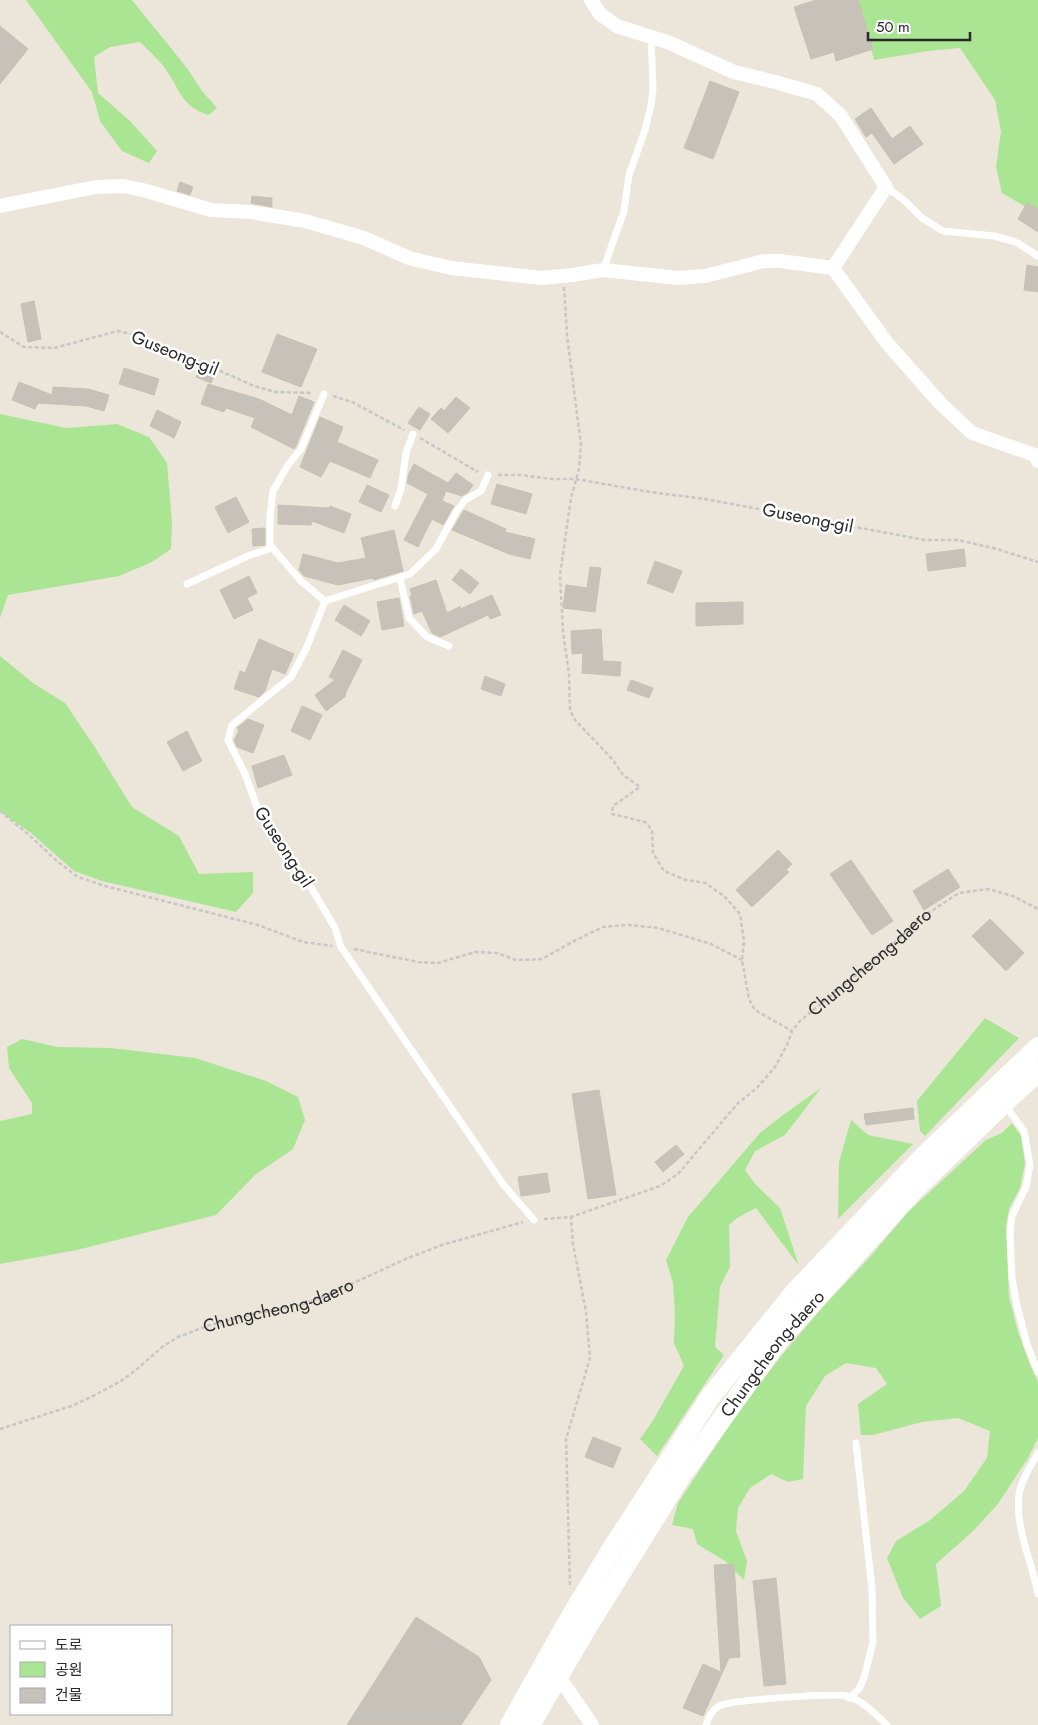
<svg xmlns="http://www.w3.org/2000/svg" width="1038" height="1725" viewBox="0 0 1038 1725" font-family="Jost,'Noto Sans KR',sans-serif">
  <rect width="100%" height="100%" fill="#ece5d9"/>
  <g fill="#aae593">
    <path d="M26,0H132L187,68L202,91L217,108L209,115C181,107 180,89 165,68C158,59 148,50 140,42L110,47L94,57L98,93L130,121L157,151L149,163L122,151L100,121L92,92Z"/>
    <polygon points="858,0 1038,0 1038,214 1002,193 996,167 1001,131 995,100 960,48 928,51 874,60"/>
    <polygon points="0,414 66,428 117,424 149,437 167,463 172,523 171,549 152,562 119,576 8,595 0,618"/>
    <polygon points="0,656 33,683 65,703 96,749 132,807 179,836 199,874 253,872 253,893 236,912 102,881 74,871 31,833 2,813 0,810"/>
    <polygon points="985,1018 1019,1038 925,1136 920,1131 917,1101"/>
    <polygon points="22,1039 58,1047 111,1048 195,1058 266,1081 298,1097 305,1120 293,1149 255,1175 216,1215 77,1250 0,1264 0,1121 32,1114 32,1103 9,1068 7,1047"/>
    <polygon points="821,1088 785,1135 755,1151 745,1170 756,1185 780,1208 799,1266 756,1208 737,1218 729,1225 730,1267 720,1287 715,1347 724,1355 657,1456 640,1439 652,1422 684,1366 674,1343 675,1314 673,1283 666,1260 688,1217 760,1133 783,1115"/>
    <polygon points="851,1120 868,1135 913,1144 838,1219 839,1162"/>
    <polygon points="1012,1123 1021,1136 1025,1163 1020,1188 1009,1209 1006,1226 1009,1297 1018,1332 1030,1365 1038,1382 1038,1438 1028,1458 998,1504 973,1531 936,1564 941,1606 920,1619 903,1598 887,1558 896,1541 930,1520 964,1491 987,1458 990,1431 958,1418 922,1422 873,1435 861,1435 858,1404 887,1384 876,1368 846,1363 825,1376 806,1406 803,1479 788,1482 771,1474 750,1488 738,1508 736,1531 747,1561 744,1580 725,1561 697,1544 693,1529 672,1525 678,1503 737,1414 782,1355 822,1308 869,1258 909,1211 986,1140 1002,1133"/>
  </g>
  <g fill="#c7c2b9" stroke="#c7c1b3">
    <polygon points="816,0 858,0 873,49 836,61 834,52 811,59 794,7"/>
    <polygon points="0,26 28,49 0,84"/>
    <polygon points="710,81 739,92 713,159 684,148"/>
    <polygon points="871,108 892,139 910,126 923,144 894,164 872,133 866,137 855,119"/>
    <polygon points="180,182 193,187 190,195 177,191"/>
    <polygon points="252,196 272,198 272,207 251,203"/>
    <polygon points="1027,203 1038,209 1038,232 1018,219"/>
    <polygon points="1027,265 1038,267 1038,292 1024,290"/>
    <polygon points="34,301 41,339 28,342 21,304"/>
    <polygon points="277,334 317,349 301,387 262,372"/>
    <polygon points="200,367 215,373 211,383 196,377"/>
    <polygon points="124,368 159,379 154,395 119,384"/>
    <polygon points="19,382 52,395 53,387 88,389 109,395 104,411 86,406 38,403 35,409 12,400"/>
    <polygon points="208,384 259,399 292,415 299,396 314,402 296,446 294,449 251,427 255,418 226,408 224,412 201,404"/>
    <polygon points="456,397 470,408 448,433 431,419 441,408 444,411"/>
    <polygon points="419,407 430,414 420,430 408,423"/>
    <polygon points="157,410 181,422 174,438 150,426"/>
    <polygon points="320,417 343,427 337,442 378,460 370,478 330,461 321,477 300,467"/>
    <polygon points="414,464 448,483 456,473 473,485 468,492 462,496 446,491 442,501 454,506 443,525 432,519 418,547 404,540 428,494 407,483 409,473"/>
    <polygon points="497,484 532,494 526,514 491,504"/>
    <polygon points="367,485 389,495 381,512 359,502"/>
    <polygon points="236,497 249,522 228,533 215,507"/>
    <polygon points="278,505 329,508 330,506 351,514 344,533 312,521 311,525 278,524"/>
    <polygon points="464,510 506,529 505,532 535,539 530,559 509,554 452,530"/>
    <polygon points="265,528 265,545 253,546 252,529"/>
    <polygon points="394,530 403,571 374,580 373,578 338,585 304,576 299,570 303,554 338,563 366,558 361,538"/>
    <polygon points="964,549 966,566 928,571 926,554"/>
    <polygon points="655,561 682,571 673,593 647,583"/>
    <polygon points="590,567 601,568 595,612 563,608 566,585 587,588"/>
    <polygon points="461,569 479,583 470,594 452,580"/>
    <polygon points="249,576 257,593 247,598 253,610 234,619 220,590"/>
    <polygon points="436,580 447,613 461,606 458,610 492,595 501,615 490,619 488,615 440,637 432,633 422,611 414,614 410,596 412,596 410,589"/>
    <polygon points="399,598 404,626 382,630 377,602"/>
    <polygon points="743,602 743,624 696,626 696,603"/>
    <polygon points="344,605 370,621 361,636 335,620"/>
    <polygon points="601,629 603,661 621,662 620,676 582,673 583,653 572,654 571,631"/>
    <polygon points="259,639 294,654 285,674 272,669 265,691 259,697 234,689 240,671 245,673"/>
    <polygon points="343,650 362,660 345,694 346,696 326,711 315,695 335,680 329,677"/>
    <polygon points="485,676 505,684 501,696 481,689"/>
    <polygon points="631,680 653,688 649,698 627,690"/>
    <polygon points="302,706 322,715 310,740 291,731"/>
    <polygon points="248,719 264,725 253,753 237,747 234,741 239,730 237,728"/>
    <polygon points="187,731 202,761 183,771 167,742"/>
    <polygon points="284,755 292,775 258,788 252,766"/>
    <polygon points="778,850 792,864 786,870 789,872 752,907 736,890"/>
    <polygon points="851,860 893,921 872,935 830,874"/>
    <polygon points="948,869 960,887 924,910 913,891"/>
    <polygon points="990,919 1024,953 1006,971 972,936"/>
    <polygon points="599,1090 616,1195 588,1199 572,1094"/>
    <polygon points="913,1108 914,1119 866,1125 864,1114"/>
    <polygon points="676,1145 684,1154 663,1172 655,1162"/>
    <polygon points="547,1173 550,1192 521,1196 518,1177"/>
    <polygon points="593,1437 621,1448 613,1468 585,1457"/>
    <polygon points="734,1564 740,1657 729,1658 703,1716 683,1708 703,1664 721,1672 714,1565"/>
    <polygon points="776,1578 786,1684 764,1686 753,1581"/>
    <polygon points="416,1617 479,1657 491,1680 461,1725 347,1725"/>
  </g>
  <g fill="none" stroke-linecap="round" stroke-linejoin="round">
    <g stroke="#c7c7c7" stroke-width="2.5" stroke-dasharray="4 2.5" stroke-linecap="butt">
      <polyline points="564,287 567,335 581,445 579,469 571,498 560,575 563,632 569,674 570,710 575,720 613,760 623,775 640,787 613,806 612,814 645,822 652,830 653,853 664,871 686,880 705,883 724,896 740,914 744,941 742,960 749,999 755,1010 792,1031"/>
      <polyline points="0,332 24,347 54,348 118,331 144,337 254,386 275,392 313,393"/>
      <polyline points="333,396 352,402 404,430"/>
      <polyline points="420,438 478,472"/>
      <polyline points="498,475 521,475 552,479 576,479 650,492 705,499 925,540 958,540 997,549 1038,562"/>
      <polyline points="0,811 28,834 58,862 78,877 105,886 258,925 303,942 332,946"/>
      <polyline points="354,949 418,962 438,963 475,952 497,953 516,960 542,959 574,941 603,927 629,925 658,928 711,944 742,960"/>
      <path id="s1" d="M544,1219L571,1217L660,1186L678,1174L738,1103L757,1088L775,1067L787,1045L792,1031L800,1021L899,939L919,919L959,893L988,889L1013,896L1038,909"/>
      <path id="s2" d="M0,1429L74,1405L97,1394L121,1381L136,1370L162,1347L178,1337L207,1326L248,1315L303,1304L325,1296L408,1258L442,1245L523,1222"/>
      <polyline points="570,1585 566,1439 590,1358 586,1312 573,1244 571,1217"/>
    </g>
    <g stroke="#fff" stroke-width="7">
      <polyline points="886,187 905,201 922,218 943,231 994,236 1016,242 1038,256"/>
      <polyline points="603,270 624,211 629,175 645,130 651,105 653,88 651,37"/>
      <polyline points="324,394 301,449 288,465 273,491 270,516 270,545 301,581 325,601 306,649 291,677 232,725 228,740 245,774 258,810 275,839 309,884 335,928 341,947 503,1184 534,1220"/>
      <polyline points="395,506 401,489 406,453 413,434"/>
      <polyline points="400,578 409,618 427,637 449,646"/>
      <polyline points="187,584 250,555 273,548"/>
      <polyline points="325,601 410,574 436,549 456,512 465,500 481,491 488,475"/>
      <polyline points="1005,1105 1024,1131 1030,1165 1026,1187 1012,1216 1010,1233 1012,1278 1017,1306 1027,1344 1038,1372"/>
      <path d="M1038,1453C1031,1465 1021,1481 1019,1495C1015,1528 1032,1562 1038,1594"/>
      <polyline points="849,1698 859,1689 864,1678 873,1642 872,1589 856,1443"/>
      <path d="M706,1725C709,1717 711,1711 719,1706C730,1700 831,1693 846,1696C863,1700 875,1714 887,1725"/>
    </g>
    <g stroke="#fff" stroke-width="14">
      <polyline points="591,0 600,14 617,26 670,43 734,72 775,82 817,94 841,116 886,187 833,268 887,343 940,403 972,433 1035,455 1038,461"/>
      <polyline points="0,206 96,187 123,186 143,190 211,210 250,212 305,221 364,238 409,258 451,268 541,278 572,275 603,270 678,278 705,276 764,261 780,261 833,268"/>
      <polyline points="559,1677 592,1725"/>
    </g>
    <g stroke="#fff" stroke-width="20">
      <polyline points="510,1725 570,1618 613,1547 711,1396 794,1293 924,1156 1038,1047"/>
      <path id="s3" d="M530,1725L586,1629L681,1476L778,1341L913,1191L1004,1103L1038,1072"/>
    </g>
  </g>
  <g text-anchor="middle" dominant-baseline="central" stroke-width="5" stroke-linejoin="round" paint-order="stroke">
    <g font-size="18" fill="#292929" stroke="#fff">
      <text transform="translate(175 353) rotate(22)">Guseong-gil</text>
      <text transform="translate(808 518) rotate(11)">Guseong-gil</text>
      <text transform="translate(284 847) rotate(57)">Guseong-gil</text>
      <text stroke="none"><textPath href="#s1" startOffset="432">Chungcheong-daero</textPath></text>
      <text stroke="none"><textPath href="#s2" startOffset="308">Chungcheong-daero</textPath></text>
      <text stroke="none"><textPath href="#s3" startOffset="444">Chungcheong-daero</textPath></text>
    </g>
  </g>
  <rect x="10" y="1625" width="162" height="90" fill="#ffffff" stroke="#a9a9a9"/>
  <rect x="20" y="1641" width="25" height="8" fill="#ffffff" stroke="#a9a9a9"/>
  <text x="55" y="1650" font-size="15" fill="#292929">도로</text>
  <rect x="20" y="1662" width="25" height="15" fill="#aae593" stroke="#a9a9a9"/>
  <text x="55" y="1675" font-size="15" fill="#292929">공원</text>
  <rect x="20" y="1688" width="25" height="15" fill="#c7c2b9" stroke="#a9a9a9"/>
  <text x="55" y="1700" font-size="15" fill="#292929">건물</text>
  <path d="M868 32v8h102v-8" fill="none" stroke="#292929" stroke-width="2.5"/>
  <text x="876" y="32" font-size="15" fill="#292929" stroke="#ffffff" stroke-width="4" paint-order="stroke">50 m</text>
</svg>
